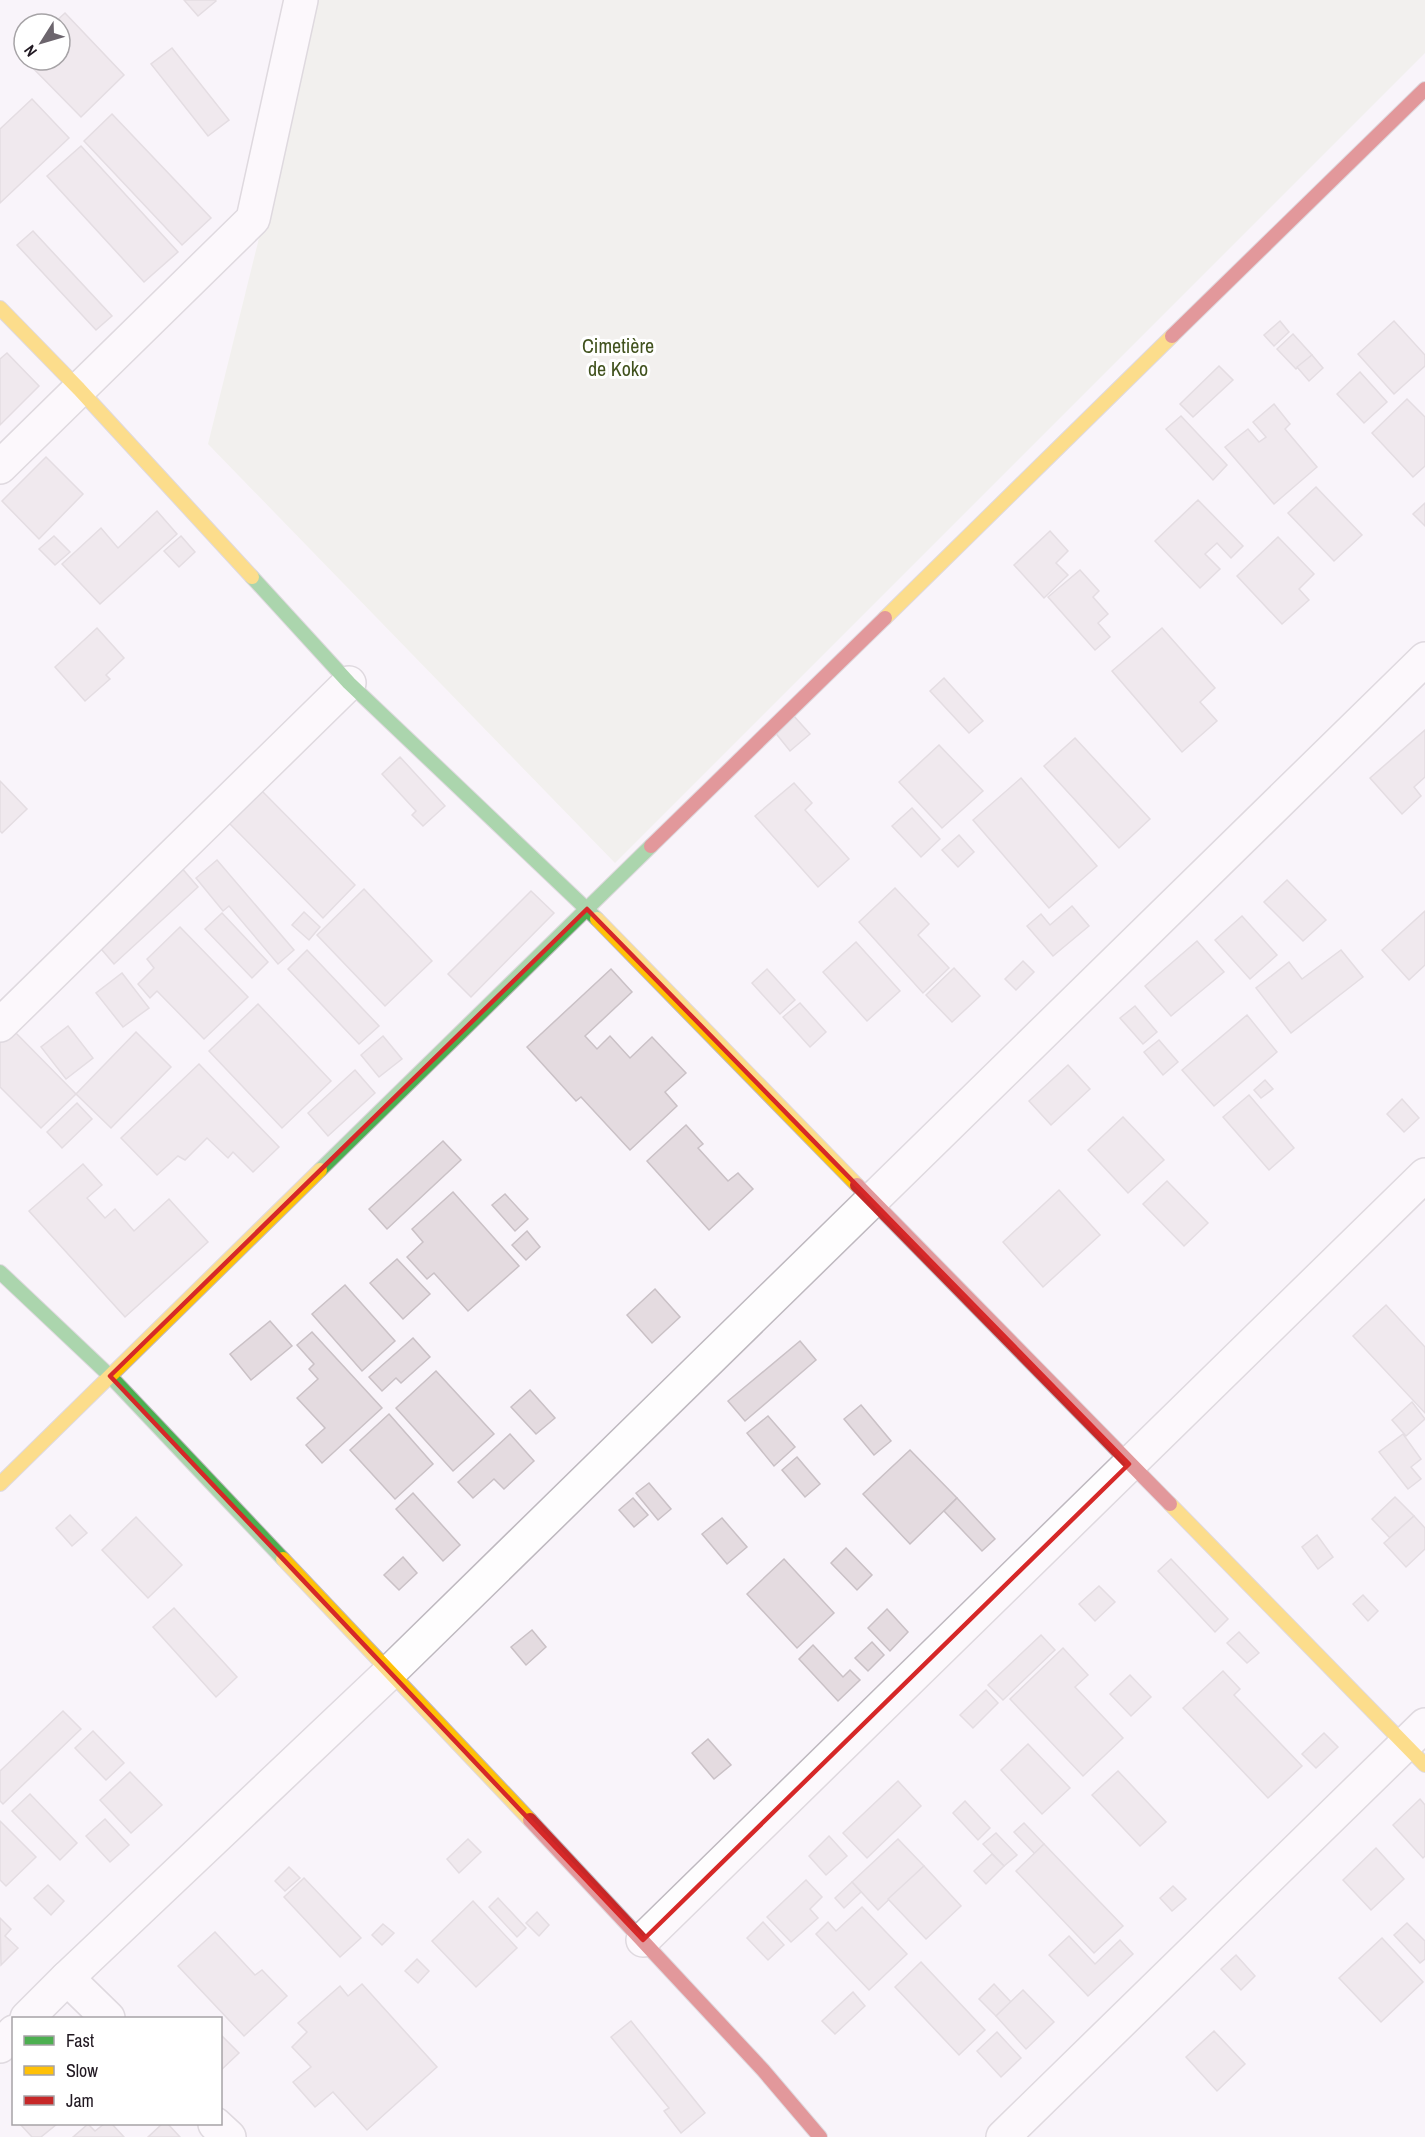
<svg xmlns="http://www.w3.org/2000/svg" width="1425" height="2137" viewBox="0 0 1425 2137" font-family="'Archivo Narrow',sans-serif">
  <rect width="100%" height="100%" fill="#f9f4fa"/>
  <polygon fill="#e8ecdf" points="318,0 1425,0 1425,53 615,863 208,444"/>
  <g fill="#e4dbe0" stroke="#cac1c6" stroke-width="1.5">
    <polygon points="184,0 215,0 216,1 198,16"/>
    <polygon points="65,13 124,75 81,117 25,60 60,60 60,24 53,24"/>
    <polygon points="172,48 229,120 208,136 151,64"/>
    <polygon points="32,99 69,138 0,203 0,129"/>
    <polygon points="112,114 211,218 182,245 84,141"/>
    <polygon points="81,146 178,252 144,282 47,176"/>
    <polygon points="33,231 112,316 96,330 17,245"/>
    <polygon points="1280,321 1289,332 1274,346 1264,335"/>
    <polygon points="1394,321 1425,355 1425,366 1394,394 1358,354"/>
    <polygon points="1293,334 1312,355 1296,369 1277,349"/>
    <polygon points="7,353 39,386 0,425 0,359"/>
    <polygon points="1312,355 1323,368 1309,381 1297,367"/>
    <polygon points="1219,366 1233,380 1193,417 1180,404"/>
    <polygon points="1360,372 1387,402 1364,423 1337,394"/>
    <polygon points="1407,399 1425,417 1425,466 1413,477 1372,433"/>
    <polygon points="1274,404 1290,424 1285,429 1317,467 1274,504 1225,447 1248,429 1259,442 1266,437 1253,422"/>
    <polygon points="1181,416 1227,465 1213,480 1166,429"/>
    <polygon points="46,457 83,494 39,539 2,501"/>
    <polygon points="1316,487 1362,535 1334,561 1288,513"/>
    <polygon points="1198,500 1243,546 1231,558 1217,543 1205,554 1220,569 1200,588 1155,541"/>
    <polygon points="1425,503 1425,526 1413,514"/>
    <polygon points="157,511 177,534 100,604 62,564 101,528 118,548"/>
    <polygon points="1050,531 1068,551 1056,563 1068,575 1044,598 1014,565"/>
    <polygon points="54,536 70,552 55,565 39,549"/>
    <polygon points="181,536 195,552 179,567 164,551"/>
    <polygon points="1278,537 1314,574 1299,589 1309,600 1282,624 1237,576"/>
    <polygon points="1080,570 1099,591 1093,597 1108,614 1098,623 1110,637 1095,650 1048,597"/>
    <polygon points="97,628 124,658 106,675 110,679 85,701 55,667"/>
    <polygon points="1162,628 1215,688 1200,702 1217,721 1182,752 1112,671"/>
    <polygon points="944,678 983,721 969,733 930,691"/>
    <polygon points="793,715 810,734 790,751 774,731"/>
    <polygon points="1425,730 1425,777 1414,787 1421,796 1402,814 1370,778"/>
    <polygon points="1075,738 1150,819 1119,848 1044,766"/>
    <polygon points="939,745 983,791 942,828 899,782"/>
    <polygon points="400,757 445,806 423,826 412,815 416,811 382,774"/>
    <polygon points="1021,778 1097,866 1049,908 973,820"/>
    <polygon points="0,781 27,809 2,833 0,831"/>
    <polygon points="794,783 812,803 805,810 849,859 818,887 755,816"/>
    <polygon points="259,788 355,885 323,918 227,821"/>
    <polygon points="912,808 940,839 921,857 892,826"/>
    <polygon points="959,835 974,852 958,867 942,850"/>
    <polygon points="217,860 294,950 278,964 229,906 223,911 196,878"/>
    <polygon points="180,866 198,887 114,964 96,943"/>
    <polygon points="1287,880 1326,920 1303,941 1264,902"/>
    <polygon points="895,888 929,924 918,935 949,968 923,993 859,922"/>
    <polygon points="364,889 432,961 385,1006 317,935"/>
    <polygon points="531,891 554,913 471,997 448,974"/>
    <polygon points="1072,906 1089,926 1053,956 1027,926 1041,914 1050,925"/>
    <polygon points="1425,911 1425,965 1409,980 1382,950"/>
    <polygon points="304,912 320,927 309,940 292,925"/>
    <polygon points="222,913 268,962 252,978 205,929"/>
    <polygon points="1242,916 1277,955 1250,979 1215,940"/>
    <polygon points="180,927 248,997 204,1039 157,991 150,998 138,984 154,968 147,959"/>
    <polygon points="1197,941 1224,972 1171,1016 1145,986"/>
    <polygon points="856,942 900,991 867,1021 823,972"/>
    <polygon points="307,950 379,1026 359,1044 288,969"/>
    <polygon points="1341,950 1363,977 1291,1033 1256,988 1289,962 1302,979"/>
    <polygon points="1023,961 1034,972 1016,990 1005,979"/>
    <polygon points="954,968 980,996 952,1022 926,995"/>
    <polygon points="611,969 632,992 585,1036 597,1049 610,1036 630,1058 652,1037 686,1073 665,1092 677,1106 630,1150 581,1097 576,1101 527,1047"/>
    <polygon points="767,969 795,1000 780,1014 752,983"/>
    <polygon points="122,973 149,1008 123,1027 96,993"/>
    <polygon points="800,1003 826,1032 810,1047 783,1017"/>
    <polygon points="258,1004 331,1081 282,1128 209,1051"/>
    <polygon points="1135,1006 1157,1032 1143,1044 1120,1018"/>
    <polygon points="1247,1015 1277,1052 1214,1106 1182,1070"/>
    <polygon points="68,1026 93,1058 66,1079 41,1047"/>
    <polygon points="12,1029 76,1094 41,1128 0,1087 0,1041"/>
    <polygon points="136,1032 171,1067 111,1128 76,1094"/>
    <polygon points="383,1036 402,1059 379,1077 361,1055"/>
    <polygon points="1159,1040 1178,1062 1163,1075 1144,1052"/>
    <polygon points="199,1064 279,1147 253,1172 233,1152 228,1158 207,1138 185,1160 178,1156 157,1175 121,1138"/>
    <polygon points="1068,1065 1090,1089 1051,1125 1029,1101"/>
    <polygon points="355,1070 375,1093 328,1136 308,1113"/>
    <polygon points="1265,1080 1273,1089 1261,1098 1254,1090"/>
    <polygon points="1249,1095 1294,1148 1269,1170 1223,1117"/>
    <polygon points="1402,1099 1419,1118 1404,1132 1387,1114"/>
    <polygon points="77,1103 92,1119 62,1148 47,1132"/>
    <polygon points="1123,1117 1164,1160 1128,1193 1088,1150"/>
    <polygon points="686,1125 703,1144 698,1148 728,1181 738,1173 753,1189 709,1230 647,1161"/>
    <polygon points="443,1141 461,1160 387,1229 369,1209"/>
    <polygon points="83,1164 102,1185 87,1198 105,1218 115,1209 134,1231 169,1199 208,1242 125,1317 29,1211"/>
    <polygon points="1167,1181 1208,1223 1184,1246 1143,1204"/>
    <polygon points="1059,1190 1100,1235 1043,1287 1003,1242"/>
    <polygon points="453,1192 519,1266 468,1311 434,1273 427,1279 407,1257 423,1242 412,1229"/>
    <polygon points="505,1194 528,1219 515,1231 492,1205"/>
    <polygon points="527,1231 540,1247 526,1260 512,1245"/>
    <polygon points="397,1259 430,1294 403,1319 370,1283"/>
    <polygon points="345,1285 395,1341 362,1371 312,1314"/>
    <polygon points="655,1289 680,1317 652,1343 627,1315"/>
    <polygon points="1386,1305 1425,1347 1425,1413 1353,1336"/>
    <polygon points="270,1321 292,1346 251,1380 230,1354"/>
    <polygon points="312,1332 382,1408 322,1463 306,1445 325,1428 297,1398 318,1379 309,1369 314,1364 297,1345"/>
    <polygon points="413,1338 430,1357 401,1383 396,1378 382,1391 369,1377"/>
    <polygon points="800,1341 816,1360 745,1421 728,1401"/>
    <polygon points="436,1371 494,1434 453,1471 396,1408"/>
    <polygon points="530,1390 555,1418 536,1434 511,1407"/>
    <polygon points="1412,1402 1425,1419 1406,1436 1392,1420"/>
    <polygon points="861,1405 891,1441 874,1455 844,1419"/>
    <polygon points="389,1414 433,1464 395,1499 350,1450"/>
    <polygon points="768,1416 795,1447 774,1466 747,1433"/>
    <polygon points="510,1434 534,1461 504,1489 494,1479 473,1498 458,1482"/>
    <polygon points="1403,1434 1421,1459 1411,1467 1421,1479 1408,1489 1379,1452"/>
    <polygon points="910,1450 957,1498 910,1544 863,1494"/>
    <polygon points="797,1457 820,1484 805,1497 782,1470"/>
    <polygon points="649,1483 671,1509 658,1520 636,1493"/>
    <polygon points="413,1493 460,1545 443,1561 396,1509"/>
    <polygon points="1395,1497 1414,1516 1390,1538 1372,1519"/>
    <polygon points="633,1498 648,1515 634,1527 619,1510"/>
    <polygon points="957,1498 995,1539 982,1551 944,1511"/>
    <polygon points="70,1515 87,1533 72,1546 56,1528"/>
    <polygon points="1414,1516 1425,1528 1425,1549 1406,1567 1384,1543"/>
    <polygon points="136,1517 182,1565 148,1598 102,1550"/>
    <polygon points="722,1518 747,1547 727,1564 702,1534"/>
    <polygon points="1317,1535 1333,1557 1318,1569 1302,1547"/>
    <polygon points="846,1548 872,1575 857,1590 831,1563"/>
    <polygon points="403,1557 417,1573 399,1590 384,1575"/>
    <polygon points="784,1559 834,1613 797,1648 747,1594"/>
    <polygon points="1171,1559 1228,1619 1215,1632 1158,1571"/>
    <polygon points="1099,1586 1115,1602 1095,1621 1079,1604"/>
    <polygon points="1363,1595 1378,1611 1368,1621 1353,1604"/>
    <polygon points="174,1608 237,1677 216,1697 153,1627"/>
    <polygon points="887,1609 908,1632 890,1651 868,1628"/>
    <polygon points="532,1630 546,1647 526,1665 511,1647"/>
    <polygon points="1239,1632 1259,1653 1247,1663 1227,1643"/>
    <polygon points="1041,1635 1055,1650 1003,1700 988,1685"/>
    <polygon points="872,1642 884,1655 868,1671 855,1658"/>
    <polygon points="813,1645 843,1677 850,1670 860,1680 838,1701 799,1659"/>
    <polygon points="1063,1648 1088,1675 1075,1687 1123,1738 1083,1776 1010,1699"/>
    <polygon points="1223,1671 1240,1689 1234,1695 1302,1766 1268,1798 1183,1708"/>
    <polygon points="1130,1675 1151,1697 1131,1716 1110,1694"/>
    <polygon points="986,1690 998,1703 973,1728 960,1715"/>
    <polygon points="63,1711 81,1729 3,1804 0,1801 0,1771"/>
    <polygon points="93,1731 124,1763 106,1780 75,1748"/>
    <polygon points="1324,1733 1338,1747 1316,1768 1302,1754"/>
    <polygon points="708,1739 731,1765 714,1779 692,1753"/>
    <polygon points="1028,1744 1070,1788 1042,1814 1001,1770"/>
    <polygon points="1118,1771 1166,1822 1140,1846 1092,1795"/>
    <polygon points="130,1772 162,1805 131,1833 100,1800"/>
    <polygon points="898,1781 921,1806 867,1858 843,1833"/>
    <polygon points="30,1794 77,1843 60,1860 12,1811"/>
    <polygon points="1420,1799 1425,1805 1425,1856 1423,1858 1393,1825"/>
    <polygon points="965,1801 990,1828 978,1840 953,1813"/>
    <polygon points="105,1819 129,1845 110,1862 86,1836"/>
    <polygon points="0,1821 36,1857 6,1886 0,1880"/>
    <polygon points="1024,1823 1044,1844 1035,1854 1014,1832"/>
    <polygon points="996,1833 1017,1855 1004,1866 983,1844"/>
    <polygon points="829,1836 847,1856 826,1875 809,1856"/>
    <polygon points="468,1839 481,1852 459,1873 447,1859"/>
    <polygon points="898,1839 924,1866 878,1910 852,1882"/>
    <polygon points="1044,1844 1123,1926 1094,1953 1016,1871"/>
    <polygon points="1376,1848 1404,1879 1371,1910 1343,1880"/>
    <polygon points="992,1854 1004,1866 986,1884 974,1871"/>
    <polygon points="924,1866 961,1906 926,1939 888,1899"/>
    <polygon points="289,1867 300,1878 285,1891 275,1881"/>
    <polygon points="304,1878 361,1938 340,1957 284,1897"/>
    <polygon points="806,1880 822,1897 810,1909 818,1918 791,1942 767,1917"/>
    <polygon points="852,1882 861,1892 844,1908 835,1898"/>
    <polygon points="48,1885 64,1901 51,1915 34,1898"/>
    <polygon points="1173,1886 1186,1899 1172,1911 1160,1898"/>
    <polygon points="498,1898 526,1928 517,1937 489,1907"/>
    <polygon points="473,1901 517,1948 476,1987 432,1941"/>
    <polygon points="862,1907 907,1954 869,1990 816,1934 828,1922 836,1931"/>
    <polygon points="537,1912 549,1925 539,1936 526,1923"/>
    <polygon points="0,1918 11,1929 5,1936 18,1948 1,1965"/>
    <polygon points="763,1922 784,1945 768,1960 747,1938"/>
    <polygon points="1407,1923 1425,1941 1425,1959 1420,1963 1394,1935"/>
    <polygon points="383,1924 394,1933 382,1945 372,1935"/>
    <polygon points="215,1932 255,1975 262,1970 287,1996 244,2036 178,1966"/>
    <polygon points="1069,1936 1095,1964 1120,1940 1133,1954 1088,1996 1049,1955"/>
    <polygon points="1382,1938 1423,1982 1381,2022 1339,1978"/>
    <polygon points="1236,1955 1255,1976 1241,1990 1221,1969"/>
    <polygon points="417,1959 429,1971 418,1983 405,1971"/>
    <polygon points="921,1962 985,2030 959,2055 895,1987"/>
    <polygon points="362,1984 437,2067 367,2130 333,2092 315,2107 293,2082 311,2067 292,2047 307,2032 298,2023 340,1986 348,1996"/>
    <polygon points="994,1984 1011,2002 996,2016 979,1999"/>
    <polygon points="1023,1990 1054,2022 1026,2049 996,2016"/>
    <polygon points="853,1992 865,2006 835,2034 822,2021"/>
    <polygon points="631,2021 705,2113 681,2133 664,2111 669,2108 611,2037"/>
    <polygon points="1214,2031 1245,2064 1217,2091 1186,2057"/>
    <polygon points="997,2032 1021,2058 1001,2077 977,2051"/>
    <polygon points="220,2034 239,2053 220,2071"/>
    <polygon points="20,2124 57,2124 41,2137 32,2137"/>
    <polygon points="88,2124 95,2131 104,2124 112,2124 124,2137 73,2137"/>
    <polygon points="162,2124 168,2124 180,2137 148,2137"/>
  </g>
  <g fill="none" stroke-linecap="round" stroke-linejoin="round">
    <defs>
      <g id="street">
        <polyline points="0,467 253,219 301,0"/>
        <polyline points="0,1025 349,683"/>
        <polyline points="643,1940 1425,1175"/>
        <polyline points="67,1978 108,2018"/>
        <polyline points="27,2018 67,1978 390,1672 1425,659"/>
        <polyline points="0,2046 14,2032"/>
        <polyline points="215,2124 229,2137"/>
        <polyline points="1003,2137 1425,1725"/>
      </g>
      <g id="fast">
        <polyline points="252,577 349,683 597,919"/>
        <polyline points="320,1170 651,846"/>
        <polyline points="0,1272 110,1376 283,1559"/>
      </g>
      <g id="slow">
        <polyline points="0,308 79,389 252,577"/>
        <polyline points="885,618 1172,336"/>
        <polyline points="597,919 857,1185"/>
        <polyline points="0,1484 320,1170"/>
        <polyline points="1170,1504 1425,1765"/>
        <polyline points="283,1559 530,1820"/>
      </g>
      <g id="jam">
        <polyline points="1172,336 1425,89"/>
        <polyline points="651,846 885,618"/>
        <polyline points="857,1185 1170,1504"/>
        <polyline points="530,1820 763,2070 820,2137"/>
      </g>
    </defs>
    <use href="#street" stroke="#beb8bf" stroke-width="36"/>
    <use href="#fast" stroke="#beb8bf" stroke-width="16"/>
    <use href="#slow" stroke="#beb8bf" stroke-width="16"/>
    <use href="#jam" stroke="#beb8bf" stroke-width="16"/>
    <use href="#street" stroke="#fefdfe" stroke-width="33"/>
    <use href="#fast" stroke="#4caf50" stroke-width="14"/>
    <use href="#slow" stroke="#ffc107" stroke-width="14"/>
    <use href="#jam" stroke="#c62828" stroke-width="14"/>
  </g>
  <path d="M0 0H1425V2137H0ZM587,909L1129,1464L643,1940L110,1376Z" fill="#f9f4fa" fill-opacity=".55" fill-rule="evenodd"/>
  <path fill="none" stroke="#d62828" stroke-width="4.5" stroke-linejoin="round" d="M587,909L1129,1464L643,1940L110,1376Z"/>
  <g text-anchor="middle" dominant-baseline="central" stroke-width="6" stroke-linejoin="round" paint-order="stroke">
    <g font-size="20" fill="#41521e" stroke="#fff">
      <text x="618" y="345">Cimetière<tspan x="618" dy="23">de Koko</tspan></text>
    </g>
  </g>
  <rect x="12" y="2017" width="210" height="108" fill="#ffffff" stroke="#a6a3a6" stroke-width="1.5"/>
  <rect x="24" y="2036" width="30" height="9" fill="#4caf50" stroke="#a6a3a6" stroke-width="1.5"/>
  <text x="66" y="2047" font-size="18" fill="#201821">Fast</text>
  <rect x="24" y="2066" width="30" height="9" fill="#ffc107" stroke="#a6a3a6" stroke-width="1.5"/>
  <text x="66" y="2077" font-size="18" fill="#201821">Slow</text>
  <rect x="24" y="2096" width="30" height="9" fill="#c62828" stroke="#a6a3a6" stroke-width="1.5"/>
  <text x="66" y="2107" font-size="18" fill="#201821">Jam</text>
  <g transform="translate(42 42) rotate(233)"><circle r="28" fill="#ffffff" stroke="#a6a3a6" stroke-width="1.5"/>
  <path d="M0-4.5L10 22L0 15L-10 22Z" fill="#6c656d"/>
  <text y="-9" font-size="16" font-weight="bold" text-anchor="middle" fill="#201821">N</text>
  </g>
</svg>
